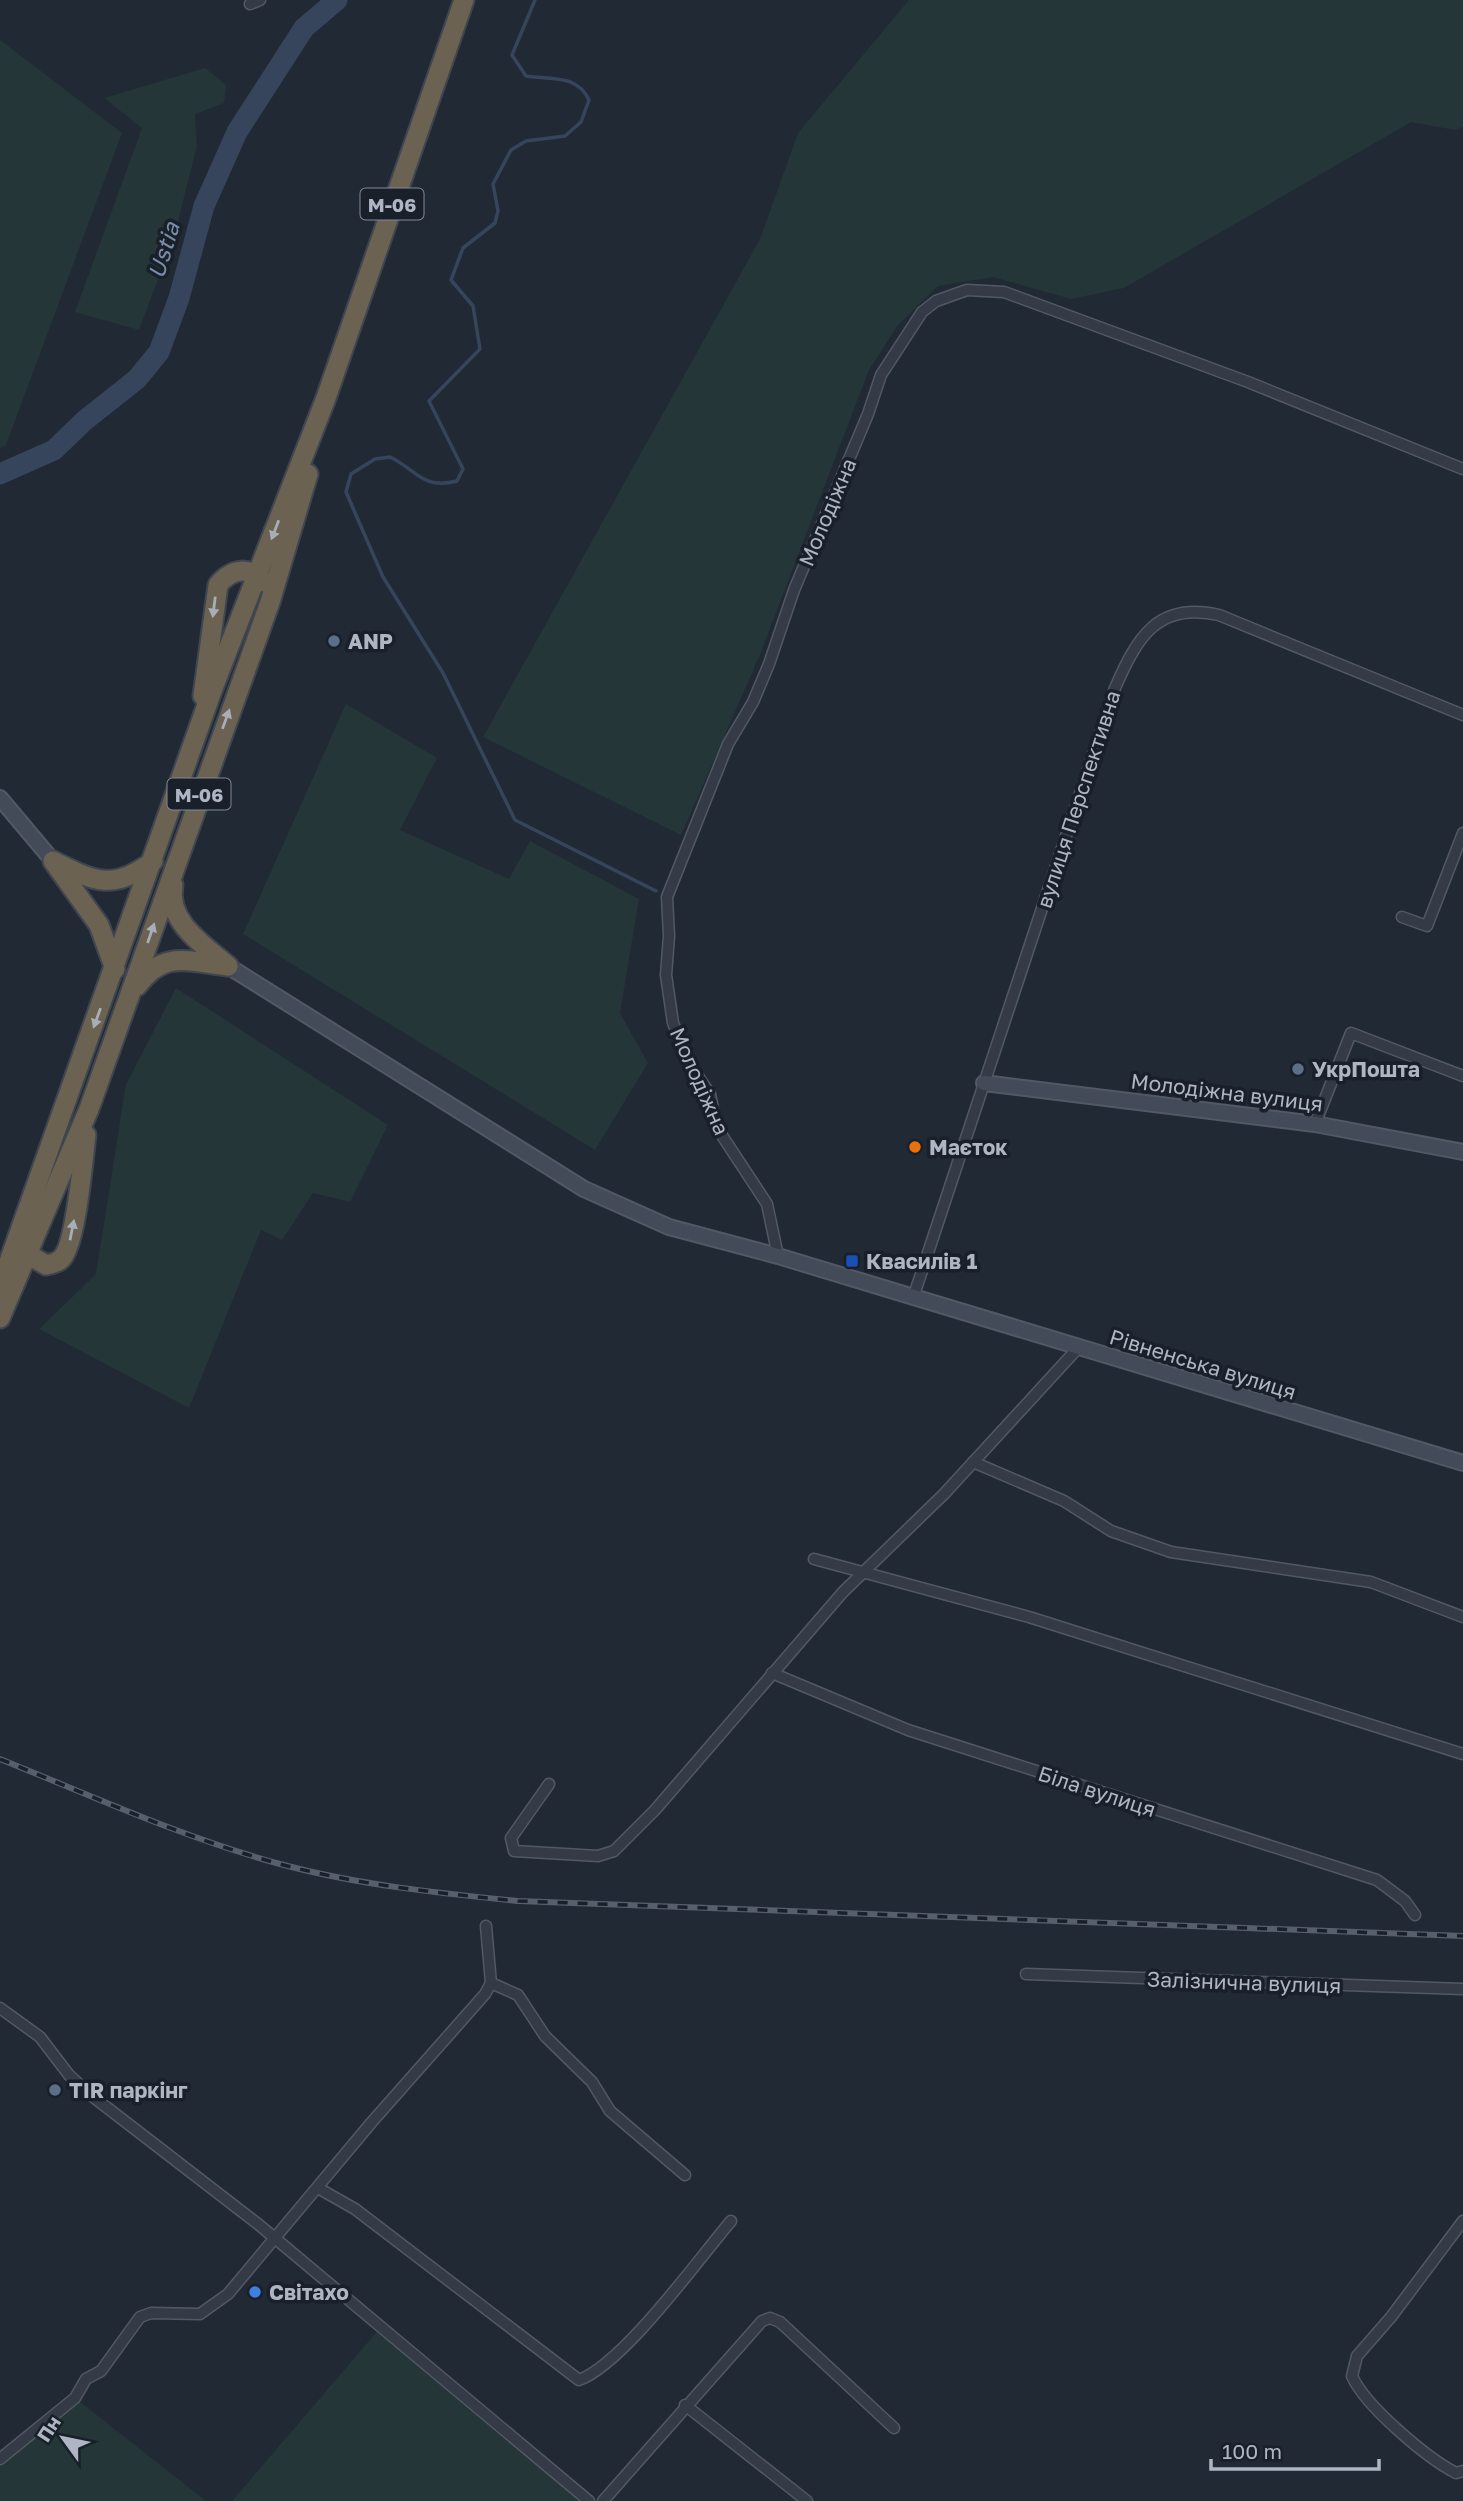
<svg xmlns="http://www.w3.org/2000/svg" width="1463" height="2501" viewBox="0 0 1463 2501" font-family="'Golos Text',sans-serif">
  <rect width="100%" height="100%" fill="#212935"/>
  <g fill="#243637">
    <polygon points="909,0 1463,0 1463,127 1455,130 1411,122 1124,288 1071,299 993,277 938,286 898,325 869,370 759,657 681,835 483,737 760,239 798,133"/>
    <polygon points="0,40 122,133 6,445 0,448"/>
    <polygon points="205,68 226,85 224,103 195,114 197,146 174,237 139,330 75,312 142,128 104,98"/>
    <polygon points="346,704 437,758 400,830 509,879 530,841 639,899 620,1013 648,1063 595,1150 243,934"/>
    <polygon points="176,988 388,1125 350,1202 313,1193 282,1240 261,1230 189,1408 39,1329 96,1274 126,1084"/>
    <polygon points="381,2327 589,2501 232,2501"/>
    <polygon points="75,2398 206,2501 0,2501 0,2459"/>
  </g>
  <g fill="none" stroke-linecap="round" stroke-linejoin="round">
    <path stroke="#36455c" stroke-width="3.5" d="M535,0L512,55L526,76C552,80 577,74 589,100L581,122L565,136L526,141L511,150L493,184L498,211L495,223L463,248L451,280L473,306L480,349L429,401L463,469L457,481C422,490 417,470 390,457L375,459L351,474L346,492L383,577L443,673L515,820L656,891"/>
    <polyline stroke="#36455c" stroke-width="21" points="0,474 54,450 84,421 137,379 159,352 179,298 204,206 237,132 304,28 337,0"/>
    <defs>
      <g id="street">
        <polyline points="250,4 260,0"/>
        <polyline points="1402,917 1427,926 1463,833"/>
        <polyline points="1315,1124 1351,1033 1463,1076"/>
        <polyline points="778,1256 767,1204 717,1128 710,1094 692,1067 673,1023 666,975 669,936 667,897 728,744 753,702 769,664 794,590 868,414 881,375 922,312 936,301 967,290 1004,292 1248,382 1463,469"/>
        <path d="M913,1298L1115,688C1137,638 1157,601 1219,615L1463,715"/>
        <polyline points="973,1462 1064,1501 1111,1531 1171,1552 1371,1582 1463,1617"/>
        <polyline points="814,1559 1029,1617 1463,1754"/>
        <polyline points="772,1673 908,1730 1377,1880 1405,1901 1415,1915"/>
        <polyline points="549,1784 511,1838 514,1851 598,1856 614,1851 655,1810 843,1592 944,1494 1078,1348"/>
        <polyline points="1026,1974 1463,1989"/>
        <polyline points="491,1983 518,1995 545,2036 592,2082 610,2111 685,2175"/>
        <polyline points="0,2008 40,2037 69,2075 92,2096 258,2224 589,2501"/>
        <path d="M318,2188L355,2209L579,2380C623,2364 697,2261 731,2221"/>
        <path d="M1463,2221L1391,2317L1357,2356L1352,2376C1365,2406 1427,2458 1456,2473L1463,2471"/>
        <polyline points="685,2405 807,2501"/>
        <polyline points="0,2459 75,2398 86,2379 101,2371 140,2317 151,2313 200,2314 228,2294 371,2123 485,1994 491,1983 486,1926"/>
        <polyline points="603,2501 762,2321 770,2318 780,2322 894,2428"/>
      </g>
      <g id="secondary">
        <polyline points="0,798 53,861"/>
        <polyline points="228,966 584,1189 669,1227 778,1256 1463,1463"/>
        <polyline points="984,1083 1315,1124 1463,1152"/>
      </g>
      <g id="highway">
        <path d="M203,696L218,585C233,567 249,567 265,582"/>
        <polyline points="53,861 99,925 115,969"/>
        <path d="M55,862C95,882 114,891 153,861"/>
        <path d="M173,885C166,922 204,945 228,966"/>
        <path d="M137,986C164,949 188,962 228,966"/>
        <path d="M27,1243L29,1255L46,1265C51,1264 57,1263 61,1259C76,1246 83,1158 86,1135"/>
        <polyline points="0,1287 213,688 326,398 464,0"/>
        <polyline points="0,1318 89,1109 270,602 308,474"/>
      </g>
    </defs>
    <use href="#street" stroke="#525964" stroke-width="13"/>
    <use href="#secondary" stroke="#525964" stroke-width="18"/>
    <use href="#highway" stroke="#3f4650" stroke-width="23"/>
    <use href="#street" stroke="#353b46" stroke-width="10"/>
    <use href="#secondary" stroke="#434b59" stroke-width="14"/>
    <use href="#highway" stroke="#6b6252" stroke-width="19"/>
    <defs>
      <path id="rail" d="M0,1759C92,1796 184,1838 280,1864C358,1885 438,1893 518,1901L1463,1936"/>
    </defs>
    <use href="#rail" stroke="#575f6d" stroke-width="6"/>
    <use href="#rail" stroke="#1a202a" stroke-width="3.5" stroke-dasharray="10" stroke-linecap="butt"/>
  </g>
  <defs><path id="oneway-solid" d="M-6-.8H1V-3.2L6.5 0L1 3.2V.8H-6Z" transform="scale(1.75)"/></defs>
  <g fill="#a8aeb8">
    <use href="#oneway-solid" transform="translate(275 530) rotate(111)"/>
    <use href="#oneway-solid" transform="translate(214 607) rotate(97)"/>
    <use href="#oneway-solid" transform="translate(226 719) rotate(-70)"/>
    <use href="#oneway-solid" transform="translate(151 933) rotate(-71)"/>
    <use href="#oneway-solid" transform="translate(97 1018) rotate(110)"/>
    <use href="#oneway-solid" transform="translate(72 1230) rotate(-79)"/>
  </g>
  <g fill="#5c6f8a" stroke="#1a202a" stroke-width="2.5">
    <circle cx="334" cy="641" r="7"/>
    <circle cx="1298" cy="1069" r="7"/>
    <circle cx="55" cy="2090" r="7"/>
  </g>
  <circle fill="#e8710a" stroke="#1a202a" stroke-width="2.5" cx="915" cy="1147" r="7"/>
  <rect fill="#1a4fb4" stroke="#1a202a" stroke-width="2.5" x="845" y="1254" width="14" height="14" rx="3.5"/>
  <circle fill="#3f7fe0" stroke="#1a202a" stroke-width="2.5" cx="255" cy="2292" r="7"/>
  <g text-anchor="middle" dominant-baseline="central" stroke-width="7" stroke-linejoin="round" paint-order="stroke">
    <g fill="#1a202a" stroke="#828995" stroke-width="2">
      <rect x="360.5" y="188.5" width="63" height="31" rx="5"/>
      <rect x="167.5" y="778.5" width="63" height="31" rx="5"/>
    </g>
    <g font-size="19" font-weight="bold" fill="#afb6c3">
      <text x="392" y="204">М-06</text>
      <text x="199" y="794">М-06</text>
    </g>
    <g font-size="21" fill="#afb6c3" stroke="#1a202a">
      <text transform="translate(827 512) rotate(-67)">Молодіжна</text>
      <text transform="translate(1078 799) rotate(-72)">вулиця Перспективна</text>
      <text transform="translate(700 1081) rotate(66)">Молодіжна</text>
      <text transform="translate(1227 1092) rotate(7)">Молодіжна вулиця</text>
      <text transform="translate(1203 1364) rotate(17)">Рівненська вулиця</text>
      <text transform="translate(1097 1791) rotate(18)">Біла вулиця</text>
      <text transform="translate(1244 1982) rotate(2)">Залізнична вулиця</text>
    </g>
    <g font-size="21" font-weight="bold" fill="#afb6c3" stroke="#1a202a" text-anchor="start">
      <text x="348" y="641">ANP</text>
      <text x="1312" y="1069">УкрПошта</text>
      <text x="929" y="1147">Маєток</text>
      <text x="866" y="1261">Квасилів 1</text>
      <text x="69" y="2090">TIR паркінг</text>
      <text x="269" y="2292">Світахо</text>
    </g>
    <g font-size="23" font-style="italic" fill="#798daa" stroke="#1a202a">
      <text transform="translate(163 250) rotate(-73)">Ustia</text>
    </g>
  </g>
  <g transform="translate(63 2438) rotate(303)" stroke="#1a202a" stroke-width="5" paint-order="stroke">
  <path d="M0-5L12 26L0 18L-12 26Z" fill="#afb6c3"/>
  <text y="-10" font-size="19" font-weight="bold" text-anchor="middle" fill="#afb6c3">Пн</text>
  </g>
  <path d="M1211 2459v10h168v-10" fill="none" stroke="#afb6c3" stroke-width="3.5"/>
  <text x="1222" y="2459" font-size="21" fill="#afb6c3" stroke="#1a202a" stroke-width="5" paint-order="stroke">100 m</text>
</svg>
